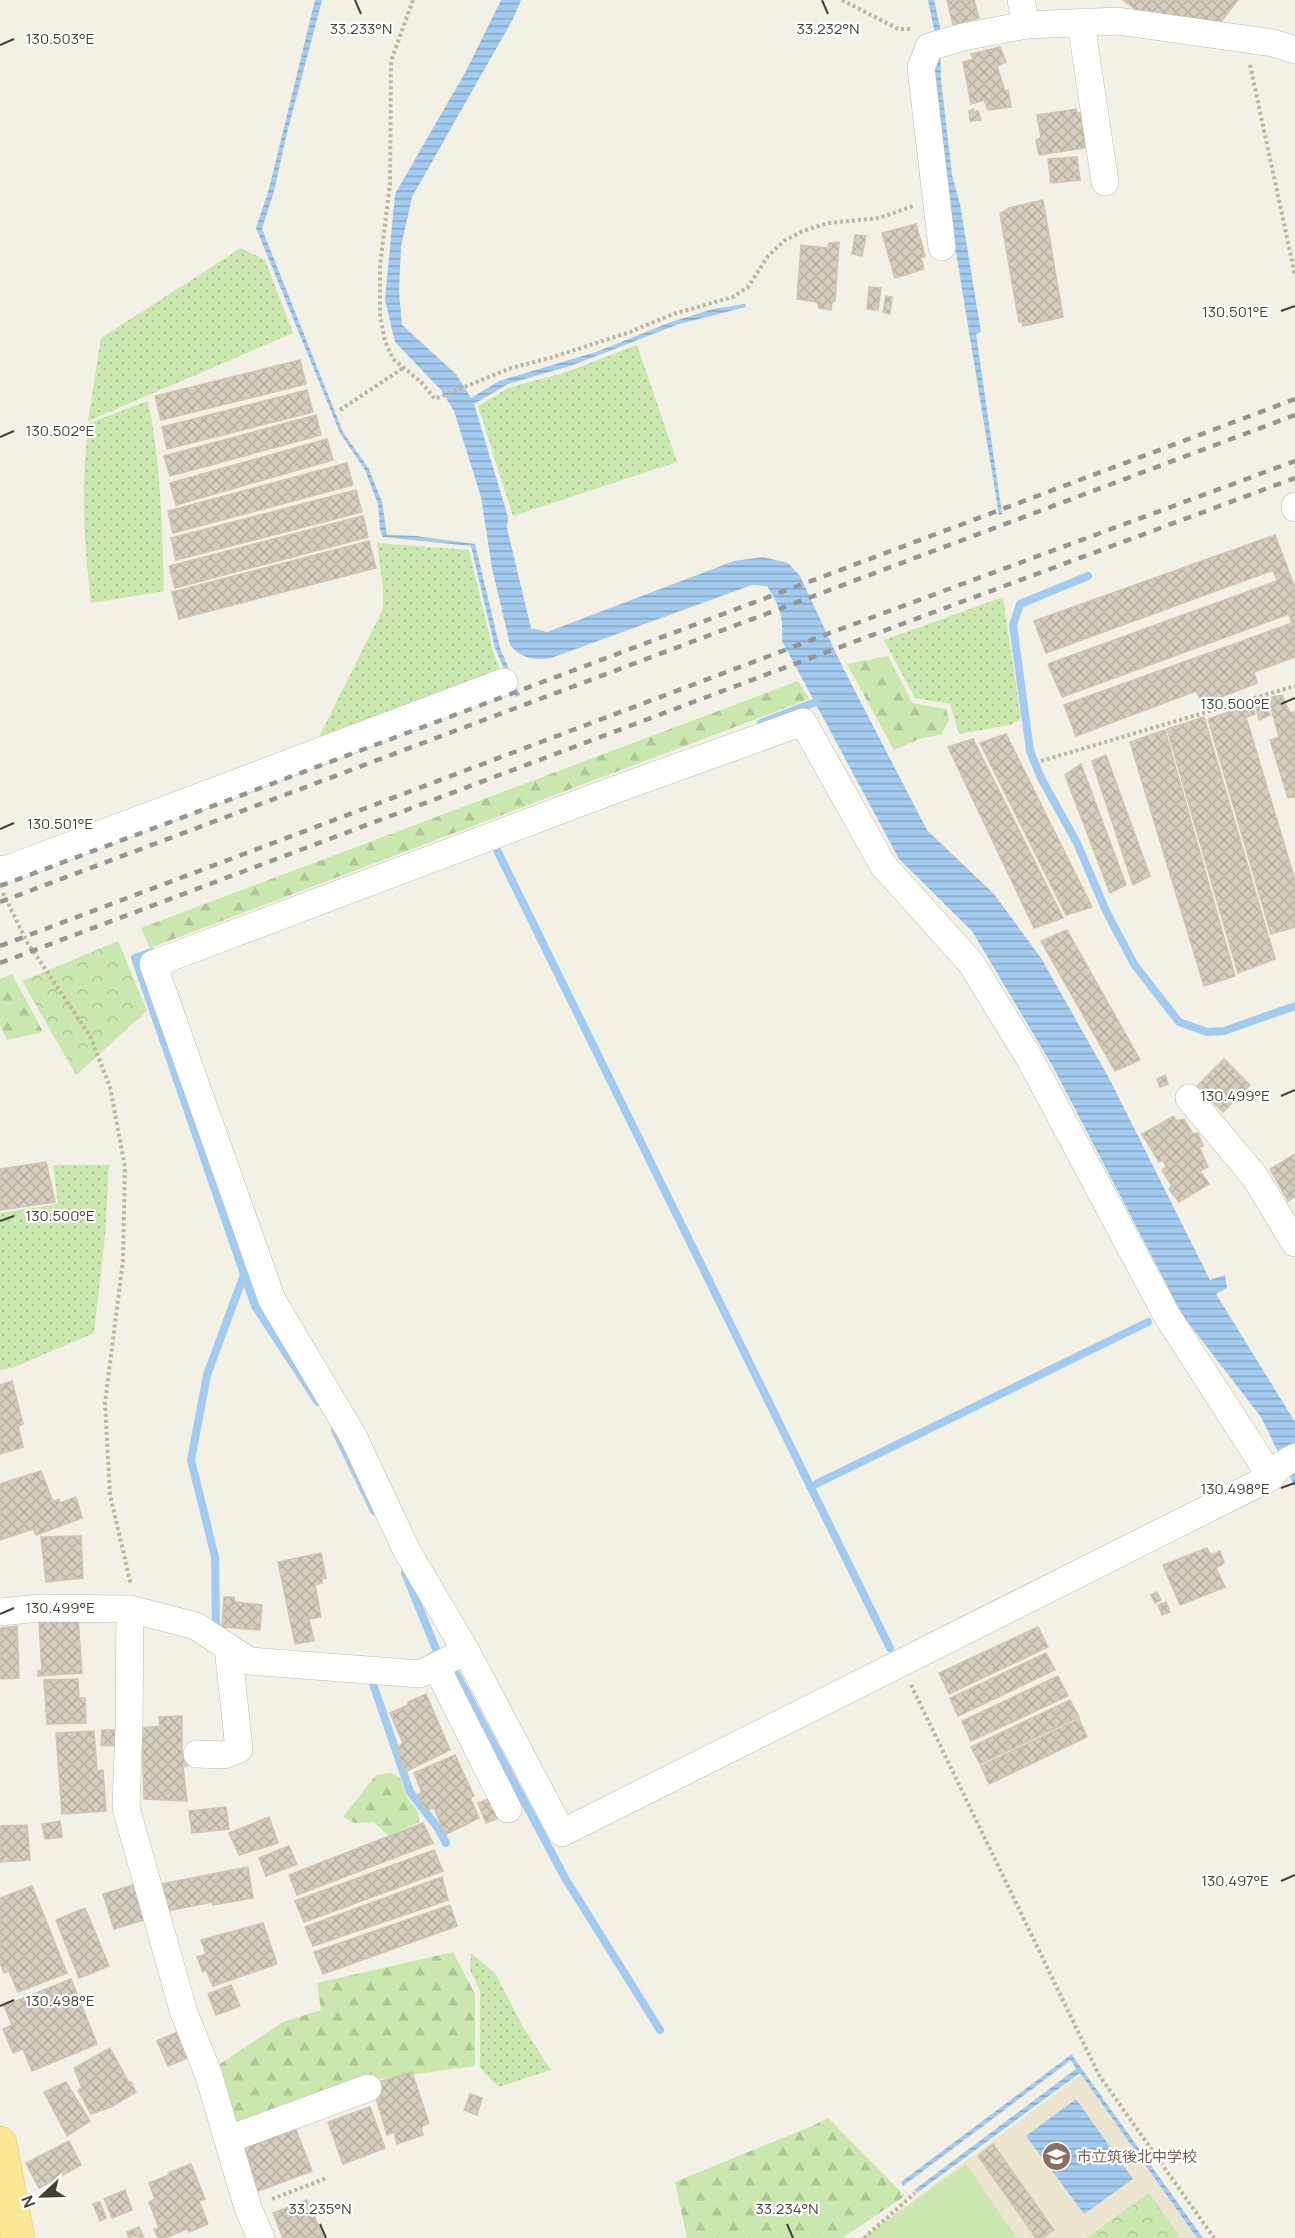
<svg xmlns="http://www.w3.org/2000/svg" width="1295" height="2238" viewBox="0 0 1295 2238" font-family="Manrope,'Noto Sans JP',sans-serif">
  <defs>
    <pattern id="grass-dots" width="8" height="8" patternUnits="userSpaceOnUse" patternTransform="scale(1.5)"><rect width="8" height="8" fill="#c9e7af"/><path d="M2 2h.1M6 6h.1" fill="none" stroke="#aec797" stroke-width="1.8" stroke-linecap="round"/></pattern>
    <pattern id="forest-firs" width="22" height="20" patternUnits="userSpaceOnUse" patternTransform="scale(1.5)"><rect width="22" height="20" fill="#c9e7af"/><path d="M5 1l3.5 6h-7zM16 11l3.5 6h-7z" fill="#aec797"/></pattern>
    <pattern id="park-crowns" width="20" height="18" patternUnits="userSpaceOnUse" patternTransform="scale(1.5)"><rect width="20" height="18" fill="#c9e7af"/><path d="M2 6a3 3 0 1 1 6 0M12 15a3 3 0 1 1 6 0" fill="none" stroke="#aec797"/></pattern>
    <pattern id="water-rules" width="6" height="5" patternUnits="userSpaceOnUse" patternTransform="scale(1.5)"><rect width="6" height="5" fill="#a3caef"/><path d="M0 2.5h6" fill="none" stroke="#87a5c2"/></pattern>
    <pattern id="building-cross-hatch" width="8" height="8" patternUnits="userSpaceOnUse" patternTransform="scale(1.5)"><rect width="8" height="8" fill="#d4ccbc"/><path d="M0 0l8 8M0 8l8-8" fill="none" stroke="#b7b0a2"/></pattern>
  </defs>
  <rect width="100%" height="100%" fill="#f3f0e6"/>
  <polygon fill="#ece6d0" points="1082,2074 1197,2238 862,2238"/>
  <g fill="url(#grass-dots)">
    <polygon points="241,248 265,260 293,333 88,421 101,338"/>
    <polygon points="637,345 677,462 513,516 478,406 510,387 564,373"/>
    <path d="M148,401C161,464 162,526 164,591L91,603C84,543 80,484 89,423Z"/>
    <polygon points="377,543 469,550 493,651 500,670 318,739 383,609 383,588"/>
    <polygon points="1003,597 1021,719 1010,725 959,734 950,704 915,698 884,640"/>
    <polygon points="53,1165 109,1165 105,1237 94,1333 12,1368 0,1370 0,1213 58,1204"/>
    <polygon points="471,1953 495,1973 523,2027 551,2070 499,2087 480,2068 480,1991 470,1970"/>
  </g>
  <g fill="url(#forest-firs)">
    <polygon points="888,656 912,703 946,709 949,720 941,735 922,738 894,750 847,664"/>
    <polygon points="798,681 809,699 150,948 141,928"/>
    <polygon points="12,974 43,1032 7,1040 0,1025 0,979"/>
    <polygon points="391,1773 400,1778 407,1797 418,1812 419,1822 389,1836 374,1822 355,1823 343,1817 376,1775"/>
    <polygon points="453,1952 475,1994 475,2066 373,2080 234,2132 214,2068 283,2022 321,2010 317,1983"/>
    <polygon points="828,2118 905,2196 842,2238 687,2238 675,2182 812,2126"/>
  </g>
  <g fill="url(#park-crowns)">
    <polygon points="118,941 147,1011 76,1075 22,981"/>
    <polygon points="1149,2193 1181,2238 1086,2238"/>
  </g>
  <polygon fill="#c9e7af" points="966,2164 1017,2238 863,2238"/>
  <g fill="url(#water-rules)">
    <polygon points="315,0 322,0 286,137 274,191 262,229 343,432 369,469 382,502 387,535 416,536 475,544 500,648 520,695 516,697 495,648 471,546 383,537 380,529 378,504 365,470 340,433 256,228 269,189"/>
    <path d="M501,0H521L513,19L412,197L401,247L399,292L402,325L456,374L471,398L499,381L596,352L671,322L713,309L745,304L746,307L679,324L573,365L508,384L474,404L508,517L507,528L531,628L547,632L734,561L763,557L788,563L800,576L841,664L927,830L994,894L1041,958L1110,1080L1210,1280L1225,1275L1227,1288L1216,1294L1295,1422V1487L1261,1417L1183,1316L1053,1067L972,931L899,859L782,641C783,615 781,609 767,586L752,585L551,658C534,661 521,658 510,645L492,568L481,497L454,411L441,390L395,342L385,300L395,194L466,71Z"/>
    <polygon points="928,0 934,0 940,27 941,80 952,175 960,204 981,332 976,334 1002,514 999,515 956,252 953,252 933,72 935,34"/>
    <polygon points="1072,2054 1074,2058 1203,2238 1197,2238 1080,2073 917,2193 914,2190 1076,2069 1071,2060 903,2186 901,2182"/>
    <polygon points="1076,2099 1133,2179 1084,2214 1026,2136"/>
  </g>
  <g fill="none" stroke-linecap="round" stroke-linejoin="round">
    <g stroke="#a3caef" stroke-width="8">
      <polyline points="1088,576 1020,604 1013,625 1030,751 1041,778 1077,843 1106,911 1134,964 1179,1022 1207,1032 1224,1031 1295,1006"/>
      <polyline points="761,723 816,702"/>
      <polyline points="493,842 890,1648"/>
      <polyline points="152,952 135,958 255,1306 318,1402"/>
      <polyline points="335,1430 374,1511"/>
      <polyline points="810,1487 1148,1322"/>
      <polyline points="405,1573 438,1654 432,1656"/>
      <polyline points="220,1629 216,1626 215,1557 191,1460 207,1375 245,1272"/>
      <polyline points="457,1675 565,1878 660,2030"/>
      <polyline points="371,1678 410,1792 438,1828 446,1843"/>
    </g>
  </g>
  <g fill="url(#building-cross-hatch)" stroke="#cfc5af" stroke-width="1.5">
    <polygon points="947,0 974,0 979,18 953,25"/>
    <polygon points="1123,0 1238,0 1216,28 1139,12"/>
    <polygon points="1000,47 1006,62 997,66 1005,91 1008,90 1011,107 988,110 984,100 971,104 963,62 973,59 971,54"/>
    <polygon points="973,109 974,112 978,111 981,120 970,121 969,111"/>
    <polygon points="1076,109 1077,113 1080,113 1088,141 1084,143 1085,148 1039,155 1036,140 1041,138 1037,115"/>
    <polygon points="1077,157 1080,180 1051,183 1048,159"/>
    <polygon points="1043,200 1063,317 1023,326 1022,322 1019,322 1000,214 1009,208"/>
    <polygon points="916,224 925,256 921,258 924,269 895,278 882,233"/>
    <polygon points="855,235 866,236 862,256 852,254"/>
    <polygon points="839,242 835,301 832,302 831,310 819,308 817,302 797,299 801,245 828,248 829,243"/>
    <polygon points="869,287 881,288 878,310 867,309"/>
    <polygon points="886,296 892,297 890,314 883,312"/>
    <polygon points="300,360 306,384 161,420 155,396"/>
    <polygon points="307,390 313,412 167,449 162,427"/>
    <polygon points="316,415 321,435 170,476 164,456"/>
    <polygon points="327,439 333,460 176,505 170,483"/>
    <polygon points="347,463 353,485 173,533 168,511"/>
    <polygon points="356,490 362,512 176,560 171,538"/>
    <polygon points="363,516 368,537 175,588 169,566"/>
    <polygon points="1275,535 1295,588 1295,657 1254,672 1257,683 1203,704 1196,691 1076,736 1064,705 1292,623 1289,614 1062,697 1048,664 1277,581 1273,570 1046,653 1034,621"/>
    <polygon points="369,541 376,568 179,619 172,592"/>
    <polygon points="1282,695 1290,713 1295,712 1295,797 1288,798 1270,740 1279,737 1268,698"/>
    <polygon points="1265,703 1270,715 1259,720 1256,706"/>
    <polygon points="1252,704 1255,714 1246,717 1295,880 1295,927 1271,934 1208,719"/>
    <polygon points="1204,717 1275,959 1238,973 1167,729"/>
    <polygon points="1165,730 1235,976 1204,986 1130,742"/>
    <polygon points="1006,734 1092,907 1066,915 980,743"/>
    <polygon points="973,739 1063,918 1034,928 948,747"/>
    <polygon points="1106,755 1150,876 1133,885 1092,761"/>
    <polygon points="1081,764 1126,885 1110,893 1065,775"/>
    <polygon points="1067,930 1140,1060 1115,1071 1041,941"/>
    <polygon points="1224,1059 1250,1085 1223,1112 1197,1086"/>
    <polygon points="1165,1075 1168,1084 1160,1087 1157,1079"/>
    <polygon points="1174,1116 1176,1121 1184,1119 1193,1134 1198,1133 1203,1146 1199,1147 1208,1167 1200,1171 1209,1184 1179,1202 1169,1189 1172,1186 1162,1170 1166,1167 1163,1160 1159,1162 1142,1134"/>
    <polygon points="1295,1154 1295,1197 1288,1201 1270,1169"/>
    <polygon points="46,1162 55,1202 0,1210 0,1169"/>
    <polygon points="12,1381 23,1424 18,1426 23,1447 0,1454 0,1385"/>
    <polygon points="41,1471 53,1502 59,1499 60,1503 76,1497 82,1518 36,1535 33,1529 0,1540 0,1484"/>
    <polygon points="81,1536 83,1578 46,1582 41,1537"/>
    <polygon points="1207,1548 1211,1555 1220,1551 1224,1563 1216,1568 1225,1587 1180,1605 1163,1565"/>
    <polygon points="321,1553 326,1578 322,1579 322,1583 315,1585 321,1617 309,1619 314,1641 295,1644 278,1562"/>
    <polygon points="1157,1592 1161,1600 1155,1603 1151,1595"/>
    <polygon points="224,1597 234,1597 235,1602 262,1605 260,1630 222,1627"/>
    <polygon points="1166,1602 1170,1612 1162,1615 1158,1605"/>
    <polygon points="78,1619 82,1673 38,1676 38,1671 42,1671 39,1622"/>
    <polygon points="17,1626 19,1678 0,1679 0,1628"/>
    <polygon points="1038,1627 1048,1647 949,1694 939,1673"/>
    <polygon points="1046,1653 1055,1670 958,1716 950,1698"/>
    <polygon points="1058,1676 1068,1696 971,1741 962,1721"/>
    <polygon points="78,1679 79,1698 85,1698 86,1723 47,1724 44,1680"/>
    <polygon points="426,1694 450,1750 405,1772 397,1747 403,1743 390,1713 408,1705 408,1702"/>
    <polygon points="1070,1700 1079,1717 980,1764 971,1747"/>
    <polygon points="182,1716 182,1754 190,1752 190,1765 183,1767 187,1801 144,1799 142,1728 160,1726 159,1717"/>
    <polygon points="1079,1719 1087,1737 989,1784 981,1766"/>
    <polygon points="102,1730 117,1730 116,1746 101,1745"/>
    <polygon points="94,1731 97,1771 103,1770 106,1811 62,1814 56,1733"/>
    <polygon points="455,1755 474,1796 470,1797 479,1818 445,1835 434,1808 425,1810 418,1794 422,1793 414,1773"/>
    <polygon points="494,1797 501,1817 486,1823 478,1803"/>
    <polygon points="226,1807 229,1829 192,1833 189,1811"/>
    <polygon points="269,1817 278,1843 239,1855 229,1833"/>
    <polygon points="60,1821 62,1837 45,1839 42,1824"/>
    <polygon points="423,1823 433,1843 297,1895 289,1875"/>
    <polygon points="27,1825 30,1860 0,1862 0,1826"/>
    <polygon points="289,1846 297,1864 266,1876 259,1858"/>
    <polygon points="434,1850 443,1871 304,1922 295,1901"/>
    <polygon points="248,1867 253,1898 213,1905 212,1902 167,1911 161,1884"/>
    <polygon points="442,1877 448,1900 313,1946 305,1927"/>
    <polygon points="137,1884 144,1906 140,1907 144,1920 114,1929 103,1894"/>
    <polygon points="32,1886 67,1973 18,1992 9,1971 4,1973 0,1963 0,1898"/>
    <polygon points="450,1905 457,1926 323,1974 314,1952"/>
    <polygon points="85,1908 109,1966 79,1978 56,1920"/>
    <polygon points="263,1923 277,1964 213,1986 206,1970 203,1972 197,1957 206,1954 201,1940"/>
    <polygon points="71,1979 97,2044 32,2071 23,2049 13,2053 3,2029 12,2025 4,2006"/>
    <polygon points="231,1985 240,2006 216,2015 208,1994"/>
    <polygon points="182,2030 192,2056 168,2066 157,2041"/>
    <polygon points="110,2048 128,2081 131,2082 136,2092 111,2107 91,2114 78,2090 82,2088 74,2068"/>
    <polygon points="412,2072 429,2123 421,2127 423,2135 397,2144 394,2132 387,2135 372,2084"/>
    <polygon points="66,2082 90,2121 67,2136 44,2092"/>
    <polygon points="470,2094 482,2098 477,2115 464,2110"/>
    <polygon points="370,2107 385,2148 343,2164 328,2122"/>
    <polygon points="295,2127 312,2171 258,2191 239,2145"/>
    <polygon points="69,2141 81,2165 39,2188 26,2163"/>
    <polygon points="993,2144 1054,2230 1042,2238 1036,2238 978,2156"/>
    <polygon points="191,2164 205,2199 199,2201 208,2224 189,2232 187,2229 165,2238 158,2238 154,2229 159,2228 149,2202 155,2199 149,2183 169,2175 168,2173"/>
    <polygon points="125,2190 132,2210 112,2218 104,2199"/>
    <polygon points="307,2200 324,2238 283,2238 273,2213"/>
    <polygon points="100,2202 106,2218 100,2221 93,2204"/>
    <polygon points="139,2227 144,2238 133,2236 129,2238 127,2232"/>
  </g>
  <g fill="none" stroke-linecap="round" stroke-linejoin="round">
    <defs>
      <g id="street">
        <polyline points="1021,0 1026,25"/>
        <polyline points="1081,23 1105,182"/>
        <polyline points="942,247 921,68 929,47 963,37 1026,25 1118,21 1273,43 1295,50"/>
        <polyline points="1295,506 1295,508"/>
        <polyline points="0,869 8,869 504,682"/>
        <polyline points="1189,1098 1255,1177 1295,1243"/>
        <polyline points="1271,1477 1166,1314 1030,1059 971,963 883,865 803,722 614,790 153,964 272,1300 353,1436 407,1551 466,1651 562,1833 1271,1477 1278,1467 1295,1457"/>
        <polyline points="130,1609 129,1727 126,1808 184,2013 208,2073 248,2208 261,2238"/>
        <polyline points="0,1612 39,1608 130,1609 196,1626 249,1661 420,1674 466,1651"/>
        <polyline points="436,1666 508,1809"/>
        <polyline points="197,1754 224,1755 239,1749 228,1647"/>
        <polyline points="229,2139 368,2088"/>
      </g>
      <polyline id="primary" points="0,2143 18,2238"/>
    </defs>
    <use href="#street" stroke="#beb8a9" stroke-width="28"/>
    <use href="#primary" stroke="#e2c665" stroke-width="34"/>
    <g stroke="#c0b59a" stroke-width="4" stroke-dasharray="3 3" stroke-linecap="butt">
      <polyline points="413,0 391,61 390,184 380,265 380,317 385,341 393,359 421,382 435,399 511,368 550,358 630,332 673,314 733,297 748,287 768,256 784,241 803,231 828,223 879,218 913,206"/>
      <polyline points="842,0 898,29 910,29"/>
      <polyline points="1250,65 1295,275"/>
      <polyline points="340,410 403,368"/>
      <polyline points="1041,761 1295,686"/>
      <polyline points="3,893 27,942 90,1036 110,1087 125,1167 123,1260 105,1403 110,1495 131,1585"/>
      <polyline points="911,1685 1099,2075 1214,2238"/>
      <polyline points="272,2199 327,2178"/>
      <polyline points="864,2238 915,2193"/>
    </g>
    <use href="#street" stroke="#fff" stroke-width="27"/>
    <use href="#primary" stroke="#fce795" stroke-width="33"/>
    <g stroke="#959595" stroke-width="4.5" stroke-dasharray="8 8" stroke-linecap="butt">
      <polyline points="0,886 1295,399"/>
      <polyline points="0,902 1295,415"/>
      <polyline points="0,946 838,630 1295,461"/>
      <polyline points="0,963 789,666 1295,478"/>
    </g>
  </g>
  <path fill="none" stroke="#454035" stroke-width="2" d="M355,0L361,14M822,0L828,14M0,45L14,39M1281,311L1295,306M0,437L14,431M1281,704L1295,698M0,829L14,823M1281,1096L1295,1090M0,1221L14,1216M1281,1488L1295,1483M0,1614L14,1608M1281,1881L1295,1875M0,2006L14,2000M320,2224L326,2238M787,2224L793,2238"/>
  <defs>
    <symbol id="school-disc" viewBox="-11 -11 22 22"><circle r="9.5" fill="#8d6e63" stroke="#fff"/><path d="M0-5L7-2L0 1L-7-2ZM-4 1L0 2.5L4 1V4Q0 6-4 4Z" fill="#fff"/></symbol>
  </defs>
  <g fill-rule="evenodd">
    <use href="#school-disc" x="1040" y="2140" width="33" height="33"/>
  </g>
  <g text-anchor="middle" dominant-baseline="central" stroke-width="4.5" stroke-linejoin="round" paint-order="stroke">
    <g font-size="15" fill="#785e54" stroke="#fff" text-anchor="start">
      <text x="1077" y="2156">市立筑後北中学校</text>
    </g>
  </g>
  <g font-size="15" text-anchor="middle" fill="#454035" stroke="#fff" stroke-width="4.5" stroke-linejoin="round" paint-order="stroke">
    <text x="361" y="34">33.233°N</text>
    <text x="828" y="34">33.232°N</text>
    <text x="60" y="44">130.503°E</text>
    <text x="1235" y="317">130.501°E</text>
    <text x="60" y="436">130.502°E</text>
    <text x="1235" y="709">130.500°E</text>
    <text x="60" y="829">130.501°E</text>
    <text x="1235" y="1101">130.499°E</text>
    <text x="60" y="1221">130.500°E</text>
    <text x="1235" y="1494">130.498°E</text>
    <text x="60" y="1613">130.499°E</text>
    <text x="1235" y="1886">130.497°E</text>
    <text x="60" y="2006">130.498°E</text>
    <text x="320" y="2214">33.235°N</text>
    <text x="787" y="2214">33.234°N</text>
  </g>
  <g transform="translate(42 2196) rotate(248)" stroke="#ffffff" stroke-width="4.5" paint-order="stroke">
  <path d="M0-4.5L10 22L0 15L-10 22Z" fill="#454035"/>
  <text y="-9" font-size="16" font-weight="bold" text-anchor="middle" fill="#454035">N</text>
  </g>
</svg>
